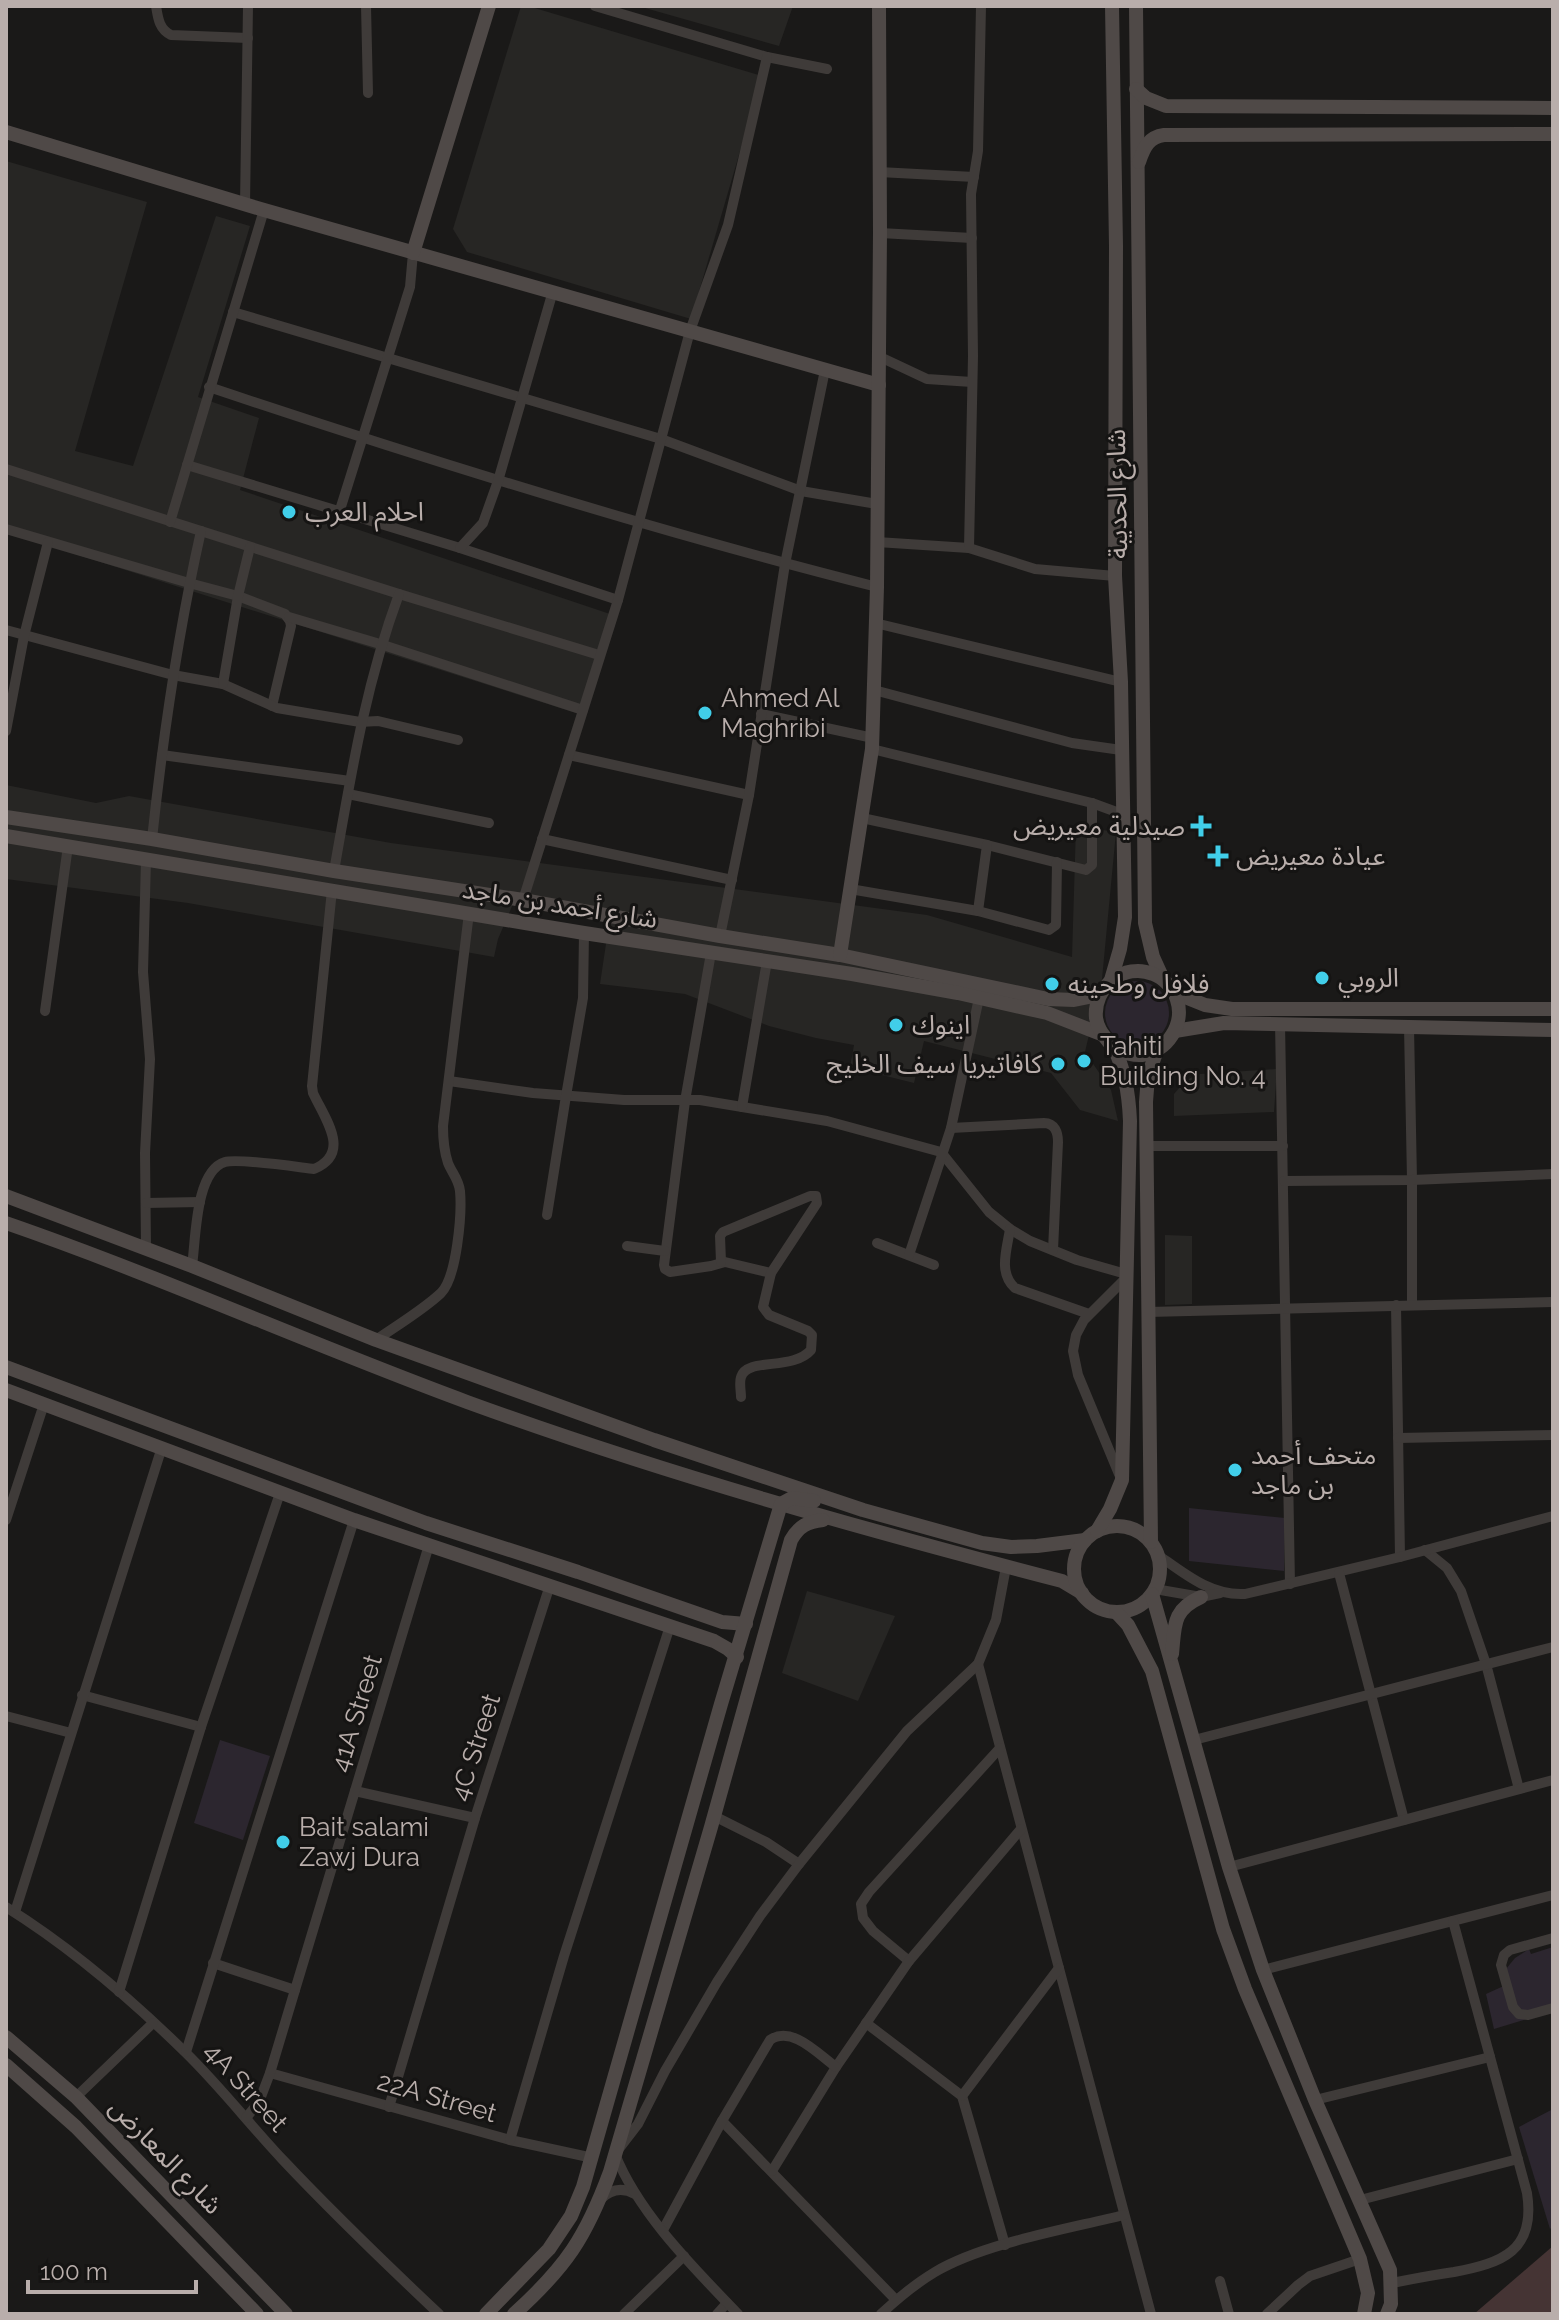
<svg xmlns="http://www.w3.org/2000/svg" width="1559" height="2320" viewBox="0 0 1559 2320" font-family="Raleway,'Noto Sans Arabic',sans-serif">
  <rect width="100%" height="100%" fill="#1a1918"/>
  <g fill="#272624">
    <polygon points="521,6 528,6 762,76 691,319 467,252 453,229"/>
    <polygon points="638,6 793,6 779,46"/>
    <polygon points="6,161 147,202 75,451 133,466 216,216 250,226 198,397 259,418 240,490 613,615 579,714 6,532"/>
    <polygon points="6,785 96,803 129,796 391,843 927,915 1072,957 1076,826 1116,832 1102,979 1085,1052 1111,1090 1118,1121 1080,1110 1051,1073 924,1041 914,1083 850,1067 854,1045 816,1038 769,1026 685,994 600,984 610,917 513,904 498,939 494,957 188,903 6,879"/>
    <polygon points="1277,1069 1274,1112 1174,1116 1174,1094 1186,1080 1200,1074"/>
    <polygon points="1165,1235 1192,1236 1192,1304 1165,1305"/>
    <polygon points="807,1591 895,1616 858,1701 782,1673"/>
  </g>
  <g fill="#2c262f">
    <circle cx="1137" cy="1013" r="32"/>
    <polygon points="1189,1508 1285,1518 1284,1571 1189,1561"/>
    <polygon points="220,1740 270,1756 243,1840 194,1823"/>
    <polygon points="1553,1947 1553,2004 1537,2016 1494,2029 1486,1994 1508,1984 1506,1969 1515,1958 1529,1949 1531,1954"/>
    <polygon points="1553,2109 1553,2226 1550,2229 1519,2127"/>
  </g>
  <polygon fill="#453434" points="1553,2246 1553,2314 1474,2314"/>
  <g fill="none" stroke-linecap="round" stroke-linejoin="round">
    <g stroke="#3f3b39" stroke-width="10">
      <path d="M156,6C158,18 159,29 171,35L248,38"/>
      <polyline points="366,6 368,93"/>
      <polyline points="595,6 767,57 827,69"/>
      <polyline points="879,172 974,177"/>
      <polyline points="245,204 248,6"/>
      <polyline points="880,233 972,238"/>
      <polyline points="233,312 661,439 801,491 877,504"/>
      <polyline points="878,356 927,379 972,382"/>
      <path d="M209,387C430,461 651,530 877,587"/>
      <polyline points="187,465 460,548 618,600"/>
      <polyline points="6,469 399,594 599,655"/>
      <polyline points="339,513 410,287 413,253"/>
      <polyline points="170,522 264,210"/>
      <polyline points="6,529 189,583 238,596 285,614 290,621 291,626 272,706"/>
      <polyline points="877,542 969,548 1035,569 1115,576"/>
      <polyline points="460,548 483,523 498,481 553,291"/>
      <polyline points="969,548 973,356 971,194 978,151 981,6"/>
      <polyline points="289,617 380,644 583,710"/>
      <polyline points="875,623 1121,682"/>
      <polyline points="6,630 173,675 223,684 277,708 360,722 378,721 458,740"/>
      <polyline points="223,684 238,596 250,547"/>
      <polyline points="874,690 1072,743 1121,750"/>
      <polyline points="761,714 873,738"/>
      <polyline points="6,731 24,636 48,542"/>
      <polyline points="872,749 1092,803 1122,814"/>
      <polyline points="162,755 350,781"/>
      <polyline points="569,755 749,795"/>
      <polyline points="348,794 489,823"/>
      <polyline points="862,818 987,845 1086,870 1092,865 1092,803"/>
      <path d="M152,839C163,736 178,633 201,531"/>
      <polyline points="542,839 732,880"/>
      <polyline points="146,860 143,972 150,1059 145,1153 146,1248"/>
      <path d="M334,871C351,775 365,686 399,594"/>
      <polyline points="850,889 978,911 1049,930 1056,925 1057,862"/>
      <polyline points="523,900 618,600 690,331 728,225 767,57"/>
      <polyline points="978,911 987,845"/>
      <polyline points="720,936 749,795 785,564 825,370"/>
      <polyline points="711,953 685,1101 664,1265 665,1269 670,1272 711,1266 725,1262 771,1273"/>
      <polyline points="45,1011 68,846"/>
      <polyline points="1280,1023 1290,1584"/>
      <polyline points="1409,1027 1412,1180 1412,1305"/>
      <polyline points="449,1081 533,1093 624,1100 700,1100 827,1121 941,1152 989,1212 1010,1229 1030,1241 1077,1260 1126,1274"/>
      <polyline points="742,1107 767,961"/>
      <path d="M951,1128L1044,1123C1055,1123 1058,1133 1058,1142L1053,1250"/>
      <polyline points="1146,1146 1283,1146"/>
      <polyline points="1284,1181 1412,1180 1553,1174"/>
      <polyline points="146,1203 200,1202"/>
      <polyline points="547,1215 566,1096 583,998 584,933"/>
      <path d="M1010,1229C1007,1249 998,1273 1015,1288L1089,1314"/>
      <polyline points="877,1243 934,1265"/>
      <polyline points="627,1246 665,1251"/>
      <polyline points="909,1255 951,1128 979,998"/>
      <path d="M721,1262L720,1236L723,1232L810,1196H816L817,1203L771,1273L763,1307L769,1315L808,1331L812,1335L811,1350C793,1371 747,1357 741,1377C739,1383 741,1391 741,1397"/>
      <path d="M192,1266C196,1239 195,1171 225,1162C238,1158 297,1167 314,1169C352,1153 325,1119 313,1093L312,1086L332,890"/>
      <polyline points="1396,1305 1400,1557"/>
      <polyline points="1148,1312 1553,1302"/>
      <path d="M376,1340C396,1326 423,1310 441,1293C457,1277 462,1213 460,1191C459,1180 452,1173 448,1163C444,1151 443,1139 443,1126L469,913"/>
      <polyline points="1398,1438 1553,1435"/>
      <polyline points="1119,1474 1078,1375 1073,1351 1076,1335 1084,1320 1126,1278"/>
      <polyline points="6,1520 44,1404"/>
      <polyline points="1425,1550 1447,1568 1461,1591 1486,1664 1519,1789"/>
      <path d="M1158,1555C1185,1574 1211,1596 1245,1594L1400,1557L1553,1516"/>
      <polyline points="1339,1573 1404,1820"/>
      <polyline points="1155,1589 1201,1597 1220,1593"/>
      <polyline points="978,1664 1151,2314"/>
      <polyline points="82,1695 201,1727"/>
      <polyline points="6,1716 71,1733"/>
      <polyline points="1194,1740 1553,1647"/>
      <polyline points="355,1791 475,1818"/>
      <polyline points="714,1816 766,1842 799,1864"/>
      <polyline points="1229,1867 1553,1780"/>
      <path d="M6,1907C70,1947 131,1999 185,2052C220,2086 250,2125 283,2160C333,2213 386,2264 439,2314"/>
      <polyline points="15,1912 162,1447"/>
      <polyline points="1553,1938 1510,1950 1504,1955 1501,1965 1513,2007 1519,2014 1528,2015 1553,2008"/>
      <polyline points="909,1961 873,1931 863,1918 861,1904 869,1892 1000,1748"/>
      <polyline points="213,1963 295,1990"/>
      <polyline points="1263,1970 1553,1895"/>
      <polyline points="119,1992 201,1727 280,1493"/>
      <polyline points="866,2023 962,2096 1005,2245"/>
      <polyline points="186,2052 354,1520"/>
      <polyline points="270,2073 510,2140 593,2158"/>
      <polyline points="962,2096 1059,1968"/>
      <polyline points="76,2097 153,2023"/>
      <polyline points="1315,2100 1490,2057"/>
      <polyline points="389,2107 475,1818 550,1585"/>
      <polyline points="246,2118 259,2102 270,2073 429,1545"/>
      <polyline points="722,2121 896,2300"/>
      <polyline points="510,2140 564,1956 670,1626"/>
      <polyline points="772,2171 836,2067 909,1961 1021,1829"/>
      <path d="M601,2199C611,2189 622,2187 635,2194"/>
      <polyline points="1360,2200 1518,2159"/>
      <path d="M663,2230L722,2121L770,2040C792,2025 818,2054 836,2067"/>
      <polyline points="1220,2281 1229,2314"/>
      <path d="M1392,2283C1412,2279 1433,2275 1454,2272C1502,2263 1536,2251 1527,2193L1453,1921"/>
      <polyline points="624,2314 684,2256"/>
      <polyline points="717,2314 727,2303"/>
      <path d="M738,2314C694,2268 639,2214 615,2154L638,2124L665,2071L717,1982L760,1916L799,1864L907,1731L978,1664L996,1620L1006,1567"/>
      <path d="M881,2314C897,2299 915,2284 935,2272C984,2243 1068,2229 1124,2215"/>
      <polyline points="1267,2314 1298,2285 1310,2276 1360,2259"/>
    </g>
    <g stroke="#4f4947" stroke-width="14">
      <polyline points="1136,6 1145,923 1153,957 1163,979"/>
      <polyline points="1136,89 1146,98 1166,106 1553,108"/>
      <polyline points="6,132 264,210 879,385"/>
      <path d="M1139,162C1144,147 1149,137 1164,135L1553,134"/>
      <polyline points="413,253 489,6"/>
      <polyline points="6,817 152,839 334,871 523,900 720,936 840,955 1048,999 1074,1000 1099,995"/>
      <polyline points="6,836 584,933 852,974 958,993 1047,1013 1101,1034"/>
      <polyline points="840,955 872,749 877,587 880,233 879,6"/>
      <polyline points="1111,980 1120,949 1125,917 1121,682 1115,576 1116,246 1112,6"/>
      <polyline points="1175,993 1205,1005 1232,1009 1553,1009"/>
      <polyline points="1175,1031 1224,1023 1553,1030"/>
      <polyline points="6,1196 192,1266 376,1340 654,1440 863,1510 982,1543 1011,1547 1037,1546 1085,1540"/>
      <path d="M6,1223C162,1277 312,1345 467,1402C662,1473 862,1529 1062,1581L1082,1593"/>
      <polyline points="6,1367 426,1523 578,1572 722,1622 746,1624"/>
      <polyline points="6,1390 354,1520 714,1641 728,1649 737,1657"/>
      <circle cx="1117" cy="1569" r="43"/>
      <path d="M1097,1531L1110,1509L1122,1480L1130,1121C1129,1097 1126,1071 1114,1049C1107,1038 1098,1032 1096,1018C1093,987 1124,962 1153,974C1164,978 1174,989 1177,1000C1185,1024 1167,1052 1142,1055C1131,1056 1122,1051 1112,1047"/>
      <polyline points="1151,1542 1146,1102 1148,1076 1157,1050"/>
      <polyline points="1152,1594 1229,1867 1263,1970 1315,2100 1390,2270 1391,2304 1387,2314"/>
      <polyline points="1116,1612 1128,1625 1152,1671 1223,1929 1245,1989 1360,2259 1368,2293 1364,2314"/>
      <path d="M1172,1654C1175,1625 1172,1610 1201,1597"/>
      <polyline points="6,2037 76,2097 286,2314"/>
      <polyline points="6,2065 76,2127 257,2314"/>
      <polyline points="486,2314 549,2249 571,2216 583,2187 721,1704 781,1504 792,1498 814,1501"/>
      <path d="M514,2314C566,2267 586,2237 610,2172L711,1827L791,1540C799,1526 807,1522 823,1520"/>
    </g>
  </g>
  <g fill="#41cee9" stroke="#151413" stroke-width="3">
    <circle cx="289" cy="512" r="8"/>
    <circle cx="705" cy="713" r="8"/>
    <path d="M1197 814h8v8h8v8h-8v8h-8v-8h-8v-8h8z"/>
    <path d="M1214 844h8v8h8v8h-8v8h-8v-8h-8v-8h8z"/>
    <circle cx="1322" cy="978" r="8"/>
    <circle cx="1052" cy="984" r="8"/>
    <circle cx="896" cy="1025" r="8"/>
    <circle cx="1084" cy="1061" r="8"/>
    <circle cx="1058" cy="1064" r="8"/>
    <circle cx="1235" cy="1470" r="8"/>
    <circle cx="283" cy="1842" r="8"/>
  </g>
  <g text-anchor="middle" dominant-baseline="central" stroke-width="6" stroke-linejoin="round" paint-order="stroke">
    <g font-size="26" fill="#b9aeab" stroke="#151413">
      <text transform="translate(1117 494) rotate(-91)">شارع الحديبة</text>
      <text transform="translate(560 904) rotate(9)">شارع أحمد بن ماجد</text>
      <text transform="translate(356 1713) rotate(-73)">41A Street</text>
      <text transform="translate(475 1747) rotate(-72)">4C Street</text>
      <text transform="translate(246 2087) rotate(48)">4A Street</text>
      <text transform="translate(437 2097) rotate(16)">22A Street</text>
      <text transform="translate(166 2156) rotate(46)">شارع المعارض</text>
    </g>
    <g font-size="26" fill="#b9aeab" stroke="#151413" text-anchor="start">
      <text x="305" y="512">احلام العرب</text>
      <text x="721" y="698">Ahmed Al<tspan x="721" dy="30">Maghribi</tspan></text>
      <text x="1185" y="826" text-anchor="end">صيدلية معيريض</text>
      <text x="1236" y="856">عيادة معيريض</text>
      <text x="1338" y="978">الروبي</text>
      <text x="1068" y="984">فلافل وطحينه</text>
      <text x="912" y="1025">اينوك</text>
      <text x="1100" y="1046">Tahiti<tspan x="1100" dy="30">Building No. 4</tspan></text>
      <text x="1042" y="1064" text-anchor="end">كافاتيريا سيف الخليج</text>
      <text x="1251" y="1455">متحف أحمد<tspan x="1251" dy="30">بن ماجد</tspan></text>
      <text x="299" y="1827">Bait salami<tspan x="299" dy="30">Zawj Dura</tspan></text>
    </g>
  </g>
  <rect width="1559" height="2320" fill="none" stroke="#b9aeab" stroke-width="16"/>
  <path d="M28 2280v12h168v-12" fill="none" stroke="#b9aeab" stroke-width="4"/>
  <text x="40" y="2280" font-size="24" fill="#b9aeab" stroke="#151413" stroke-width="6" paint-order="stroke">100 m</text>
</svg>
